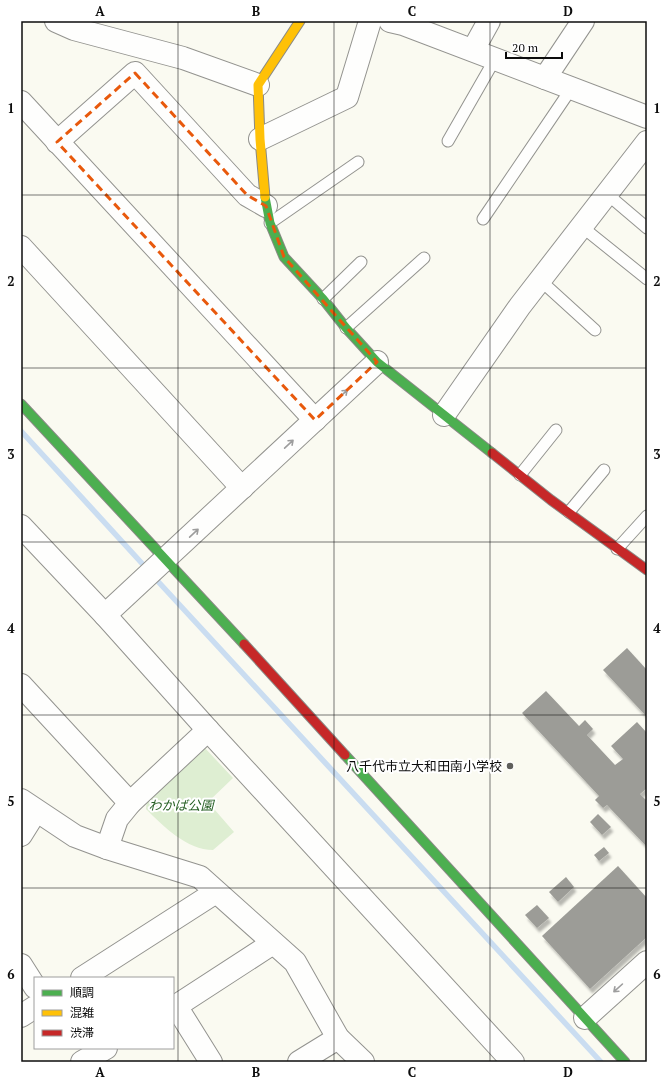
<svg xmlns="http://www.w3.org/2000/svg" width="668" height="1083" viewBox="0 0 668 1083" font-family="'PT Serif','Noto Sans JP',serif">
  <defs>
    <filter id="shadow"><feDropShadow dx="2.5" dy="4.5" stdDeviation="1" flood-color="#0004"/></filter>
  </defs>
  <rect width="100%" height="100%" fill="#fafaf1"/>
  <path fill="#deeed2" d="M203,746L233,778L208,802L234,832L213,850C187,850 163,826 146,809L147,799Z"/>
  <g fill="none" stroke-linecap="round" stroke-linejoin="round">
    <g stroke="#caddf1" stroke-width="5.5">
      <polyline points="21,431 148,570"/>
      <polyline points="153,576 601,1062"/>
    </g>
  </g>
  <g fill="#9c9c97" filter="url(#shadow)">
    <polygon points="627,648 647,670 647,717 603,670"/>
    <polygon points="546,691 579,726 585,720 593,729 587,735 615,765 623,759 611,746 637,722 647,733 647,788 640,794 647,801 647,847 607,805 603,808 595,800 599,796 522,713"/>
    <polygon points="598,814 611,827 602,835 590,822"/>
    <polygon points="604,847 609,853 599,861 594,855"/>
    <polygon points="618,866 647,898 647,937 590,989 542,936"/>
    <polygon points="566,877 574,887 558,902 549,892"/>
    <polygon points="537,905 549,918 537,928 525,915"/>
  </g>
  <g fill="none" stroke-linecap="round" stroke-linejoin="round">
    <defs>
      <g id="lane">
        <polyline points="448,141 495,59"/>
        <polyline points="607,194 647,228"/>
        <polyline points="483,219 571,89"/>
        <polyline points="270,223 358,162"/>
        <polyline points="581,226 647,279"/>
        <polyline points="540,280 595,330"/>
        <polyline points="323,299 361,262"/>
        <polyline points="346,328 424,258"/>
        <polyline points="520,475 556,430"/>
        <polyline points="569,512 604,470"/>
        <polyline points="617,549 647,516"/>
      </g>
      <g id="street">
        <polyline points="56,21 74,29 183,58 258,85"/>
        <polyline points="390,21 403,24 647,117"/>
        <polyline points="473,50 489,21"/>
        <polyline points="545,78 583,21"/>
        <polyline points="21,102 315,420"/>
        <polyline points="260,139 347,97 370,21"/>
        <polyline points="57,142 135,73 247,195 266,206"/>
        <polyline points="21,247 242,488"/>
        <polyline points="444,415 520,306 647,142"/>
        <polyline points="21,526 105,615 208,730 513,1062"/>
        <polyline points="105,615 377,362"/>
        <polyline points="21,685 130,803"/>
        <polyline points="21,800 75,836 107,848 200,877 295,962 338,1038 363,1062"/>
        <polyline points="21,835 36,811"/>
        <polyline points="107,848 117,819 130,803 208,730"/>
        <polyline points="21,965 35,987"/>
        <polyline points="82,978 216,892"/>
        <polyline points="176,1006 211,1062"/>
        <polyline points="173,1008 273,943"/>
        <polyline points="21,1016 35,1007"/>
        <polyline points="585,1018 647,962"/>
        <polyline points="82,1062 106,1048"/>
        <polyline points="299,1062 338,1038"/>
      </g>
      <g id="fast">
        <polyline points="265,197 270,223 284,257 323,299 346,328 377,362 492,453"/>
        <polyline points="21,404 244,644"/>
        <polyline points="345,755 625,1062"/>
      </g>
      <polyline id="slow" points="265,197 260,139 258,85 300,21"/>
      <g id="jam">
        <polyline points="492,453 551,500 647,570"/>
        <polyline points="244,644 345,755"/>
      </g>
    </defs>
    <use href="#lane" stroke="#93938f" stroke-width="13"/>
    <use href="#street" stroke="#93938f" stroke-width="24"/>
    <use href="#fast" stroke="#8a8a86" stroke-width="11"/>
    <use href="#slow" stroke="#8a8a86" stroke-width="11"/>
    <use href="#jam" stroke="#8a8a86" stroke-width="11"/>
    <use href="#lane" stroke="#fefefd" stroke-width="11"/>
    <use href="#street" stroke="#fefefd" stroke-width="22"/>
    <use href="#fast" stroke="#4caf50" stroke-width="9"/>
    <use href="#slow" stroke="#ffc107" stroke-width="9"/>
    <use href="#jam" stroke="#c62828" stroke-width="9"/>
  </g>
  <defs><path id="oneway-shaft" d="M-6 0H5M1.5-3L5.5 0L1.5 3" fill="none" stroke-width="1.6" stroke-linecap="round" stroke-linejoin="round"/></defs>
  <g stroke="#9d9d9d">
    <use href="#oneway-shaft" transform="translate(343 394) rotate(-43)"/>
    <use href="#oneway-shaft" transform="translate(289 444) rotate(-43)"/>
    <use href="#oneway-shaft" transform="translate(194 533) rotate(-43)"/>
    <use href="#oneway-shaft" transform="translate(618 988) rotate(138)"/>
  </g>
  <path fill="none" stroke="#e8590c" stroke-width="3" stroke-dasharray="8 5" stroke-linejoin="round" d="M135,73L247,195L266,206L284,257L377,362L315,420L57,142Z"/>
  <path fill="none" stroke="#0c0c0c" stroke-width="1" stroke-opacity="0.55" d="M178,21V1062M334,21V1062M490,21V1062M21,195H647M21,368H647M21,542H647M21,715H647M21,888H647"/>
  <circle fill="#5f5f5c" stroke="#fff" stroke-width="1.5" cx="510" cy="766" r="4"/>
  <g text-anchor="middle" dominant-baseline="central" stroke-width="4" stroke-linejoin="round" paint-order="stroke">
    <g font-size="13" fill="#0c0c0c" stroke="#fff" text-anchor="end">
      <text x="502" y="766">八千代市立大和田南小学校</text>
    </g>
    <g font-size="13" font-style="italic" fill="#245e22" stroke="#fff">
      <text x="181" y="805">わかば公園</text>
    </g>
  </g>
  <rect width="668" height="1083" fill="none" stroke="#ffffff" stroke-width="44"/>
  <rect x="34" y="977" width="140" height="72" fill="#ffffff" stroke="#9e9e9e"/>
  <rect x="42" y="990" width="20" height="6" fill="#4caf50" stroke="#9e9e9e"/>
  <text x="70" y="997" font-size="12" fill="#0c0c0c">順調</text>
  <rect x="42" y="1010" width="20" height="6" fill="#ffc107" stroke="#9e9e9e"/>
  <text x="70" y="1017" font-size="12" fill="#0c0c0c">混雑</text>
  <rect x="42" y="1030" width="20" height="6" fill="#c62828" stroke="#9e9e9e"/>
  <text x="70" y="1037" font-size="12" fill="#0c0c0c">渋滞</text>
  <path d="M506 52v6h56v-6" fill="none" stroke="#0c0c0c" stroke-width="2"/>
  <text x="512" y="52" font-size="12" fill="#0c0c0c" stroke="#ffffff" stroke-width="3" paint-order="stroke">20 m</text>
  <rect x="22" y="22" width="624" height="1039" fill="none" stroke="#0c0c0c" stroke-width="1.5"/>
  <g font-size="13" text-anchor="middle" font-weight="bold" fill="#0c0c0c">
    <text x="100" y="16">A</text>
    <text x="256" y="16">B</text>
    <text x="412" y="16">C</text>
    <text x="568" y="16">D</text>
    <text x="11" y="113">1</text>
    <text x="657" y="113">1</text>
    <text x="11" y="286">2</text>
    <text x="657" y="286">2</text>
    <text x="11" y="459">3</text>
    <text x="657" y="459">3</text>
    <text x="11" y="633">4</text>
    <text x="657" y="633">4</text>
    <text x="11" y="806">5</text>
    <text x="657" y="806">5</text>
    <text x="11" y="979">6</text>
    <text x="657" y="979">6</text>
    <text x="100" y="1077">A</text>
    <text x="256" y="1077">B</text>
    <text x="412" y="1077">C</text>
    <text x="568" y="1077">D</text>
  </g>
</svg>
